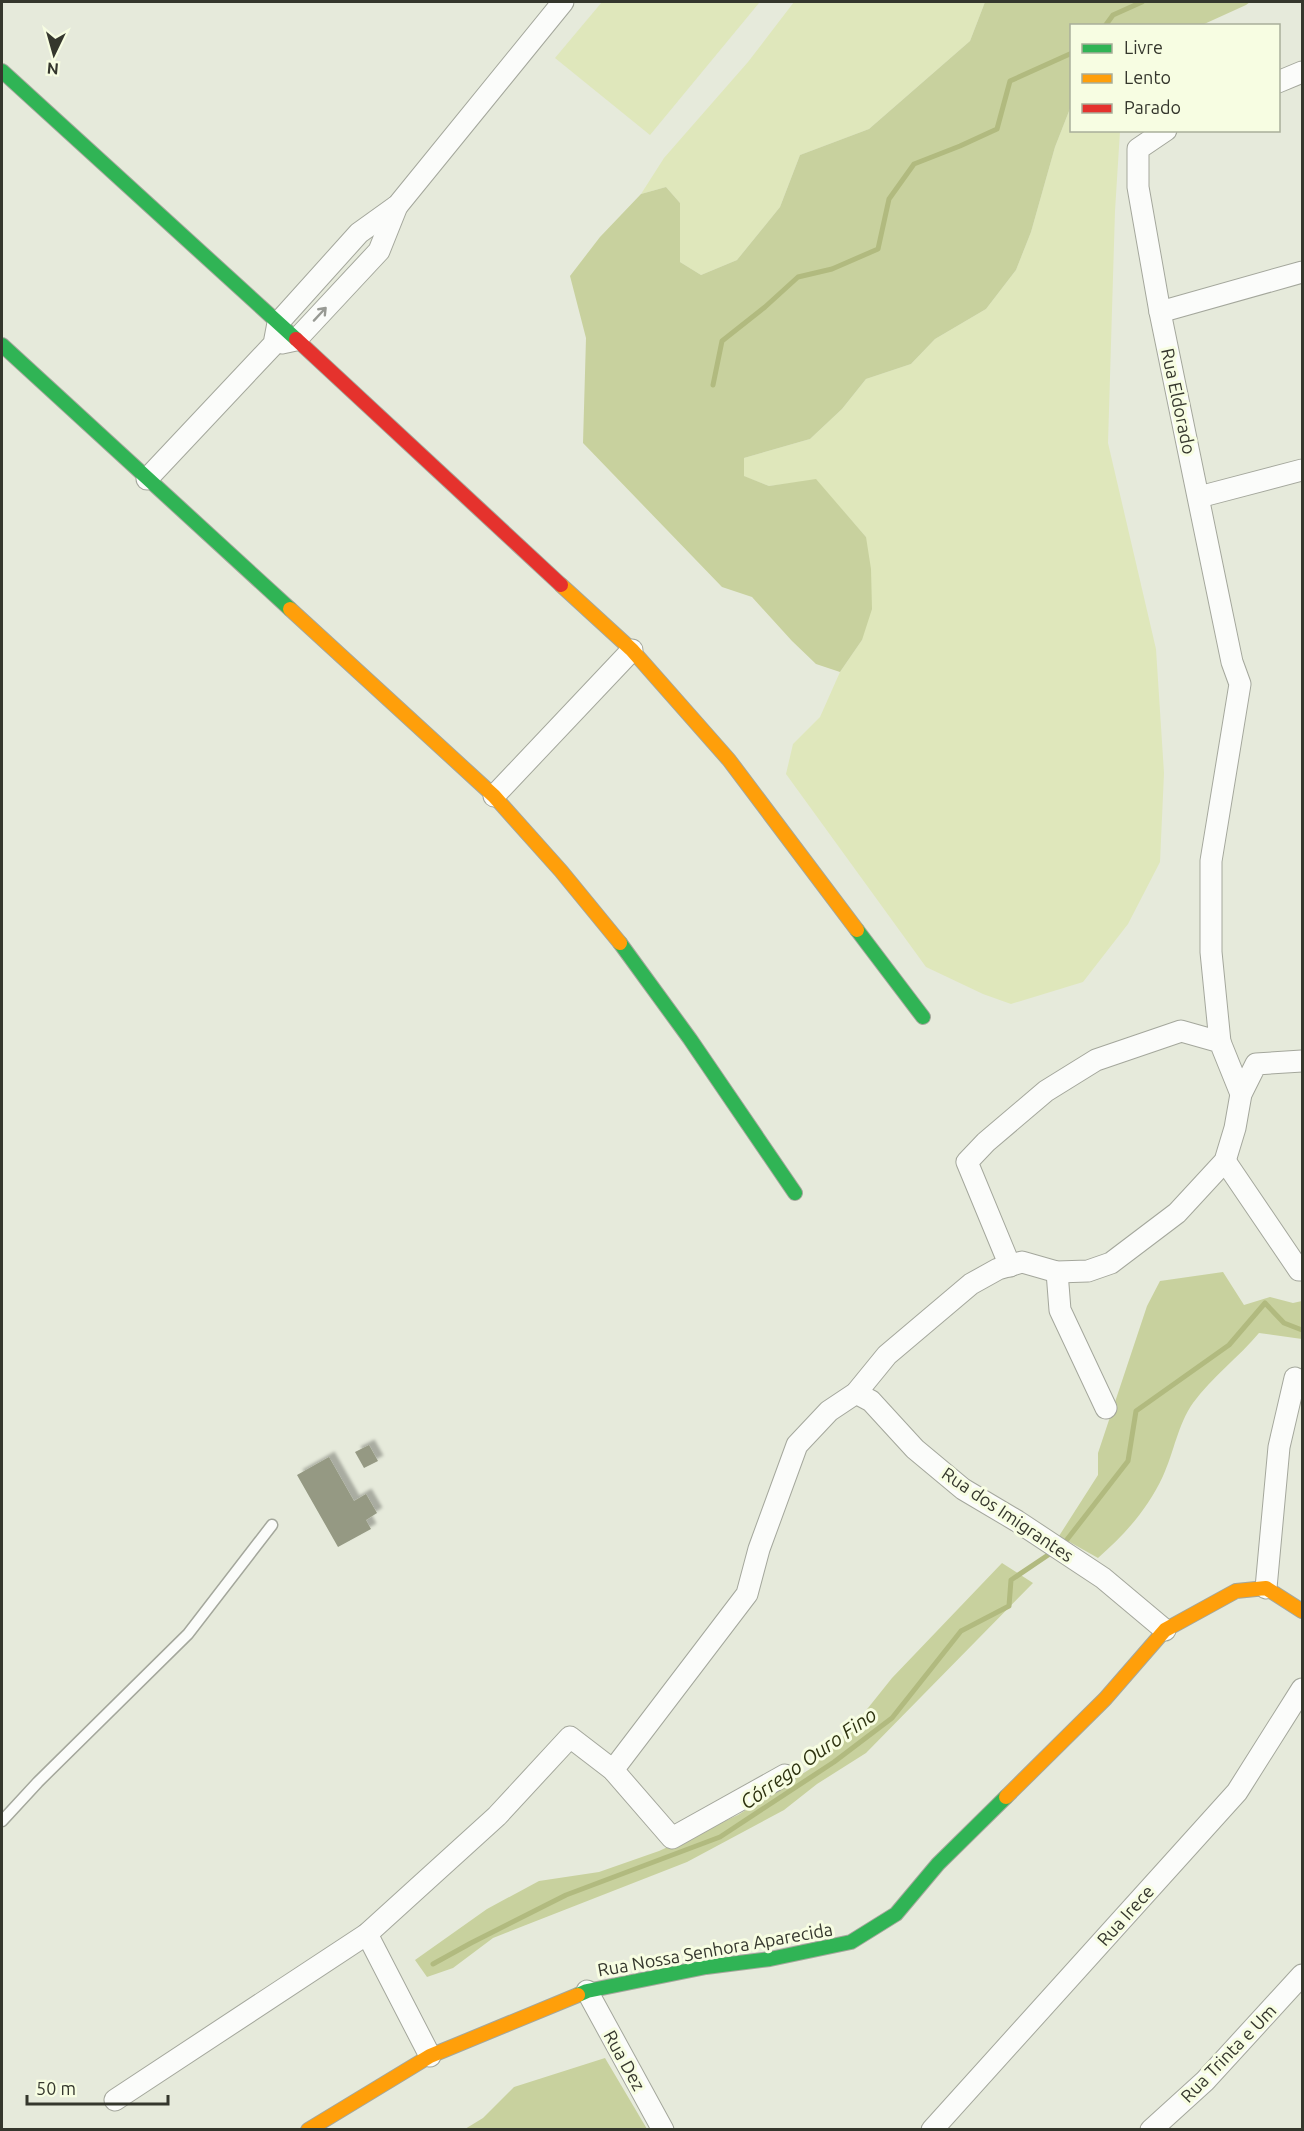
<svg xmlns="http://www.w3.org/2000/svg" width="1304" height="2131" viewBox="0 0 1304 2131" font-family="Ubuntu,sans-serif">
  <defs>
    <filter id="shadow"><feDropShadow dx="5.5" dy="-5.5" stdDeviation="1.5" flood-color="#0004"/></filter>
  </defs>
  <rect width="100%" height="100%" fill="#e6eadb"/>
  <g fill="#dfe7bb">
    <polygon points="602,2 757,2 759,3 650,135 555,58"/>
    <polygon points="794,2 985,2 970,41 869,129 800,155 780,207 737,260 701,275 680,262 680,203 666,187 641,194 664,158 748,62"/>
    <polygon points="1071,106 1072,130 1120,131 1115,211 1108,443 1156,649 1164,773 1160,862 1128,924 1083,982 1011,1004 983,994 926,967 786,774 793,744 820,717 840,672 862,640 866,537 816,480 769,486 743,476 744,458 810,439 842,409 866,379 911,364 935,339 986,309 1016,270 1031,232 1055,147"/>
  </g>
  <g fill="#c8d19e">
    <polygon points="985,2 1250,2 1246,5 1202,25 1072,26 1071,106 1055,147 1031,232 1016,270 986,309 935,339 911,364 866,379 842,409 810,439 744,458 744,476 769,486 816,479 866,537 871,569 872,609 862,640 840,672 816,664 792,641 752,597 722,587 583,443 586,338 570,276 600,237 641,194 666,187 680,203 680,262 701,275 737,260 780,207 800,155 869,129 970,41"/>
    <path d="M1223,1272L1244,1305L1270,1297L1293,1303L1302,1301V1339L1259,1333C1239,1357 1212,1377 1193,1403C1178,1424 1174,1452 1163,1476C1147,1510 1126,1533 1098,1558L1059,1536L1098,1475V1453L1147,1306L1160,1281Z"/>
    <polygon points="1002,1563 1033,1583 866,1753 817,1784 784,1810 687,1862 493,1938 453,1968 427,1977 415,1960 487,1909 539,1881 599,1872 659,1851 738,1815 810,1769 856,1723 892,1678"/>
    <polygon points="605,2058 647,2129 465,2129 483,2118 514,2087"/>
  </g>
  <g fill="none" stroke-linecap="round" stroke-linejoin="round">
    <g stroke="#b1ba7f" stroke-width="5">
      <polyline points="1105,26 1113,15 1142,2"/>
      <polyline points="713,385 722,341 765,307 798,277 832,269 878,249 889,199 914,164 960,146 997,129 1010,81 1072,53"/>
      <polyline points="1062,1546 1128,1461 1136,1411 1229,1345 1265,1303 1284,1323 1302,1330"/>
      <polyline points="433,1964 471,1943 566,1895 720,1837 834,1762 892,1718 961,1631 1009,1606 1011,1580 1054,1551"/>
    </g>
  </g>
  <g fill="#959983" filter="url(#shadow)">
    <polygon points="369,1445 378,1461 364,1468 355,1452"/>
    <polygon points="329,1457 354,1501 366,1494 377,1513 366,1520 371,1529 338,1547 297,1475"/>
  </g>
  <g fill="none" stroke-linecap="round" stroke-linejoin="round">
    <defs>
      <polyline id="lane" points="2,1821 38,1782 188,1634 272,1525"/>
      <g id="street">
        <polyline points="1278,82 1302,72"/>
        <polyline points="1166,130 1138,149 1138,187 1160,312 1220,604 1232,662 1240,684 1211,861 1211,952 1220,1042"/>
        <polyline points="1160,312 1302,272"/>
        <polyline points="282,343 296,340 379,251 397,206"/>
        <polyline points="147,479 274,344 278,323 359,233 398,205 563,2"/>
        <polyline points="1199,497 1302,470"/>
        <polyline points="494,796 632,650"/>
        <polyline points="1225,1161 1299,1270 1302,1270"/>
        <polyline points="1010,1266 967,1162 986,1142 1046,1091 1096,1060 1181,1031 1220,1042 1241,1094"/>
        <polyline points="1057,1272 1060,1310 1106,1408"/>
        <polyline points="856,1393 871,1401 915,1449 963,1489 1017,1521 1103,1578 1165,1630"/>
        <polyline points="1266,1588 1279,1447 1295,1378"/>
        <polyline points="613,1770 747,1594 759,1549 797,1445 829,1411 856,1393 887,1355 971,1284 998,1269 1022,1262 1057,1272 1088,1271 1111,1263 1177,1213 1225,1161 1235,1128 1241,1094 1256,1064 1302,1061"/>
        <polyline points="367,1934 430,2056"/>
        <polyline points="587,1991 663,2130"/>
        <polyline points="115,2100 367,1934 497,1816 570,1737 613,1770 672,1838 785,1775"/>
        <polyline points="932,2130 1237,1792 1302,1689"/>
        <polyline points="1151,2130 1205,2081 1302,1975"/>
      </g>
      <g id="fast">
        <polyline points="2,71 296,339"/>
        <polyline points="2,345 290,609"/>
        <polyline points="857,930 923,1017"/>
        <polyline points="620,943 690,1039 795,1193"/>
        <polyline points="578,1995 587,1991 706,1967 770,1959 851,1942 896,1914 938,1864 1006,1797"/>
      </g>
      <g id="slow">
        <polyline points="561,585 632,650 729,760 857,930"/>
        <polyline points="290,609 494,796 561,871 620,943"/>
        <polyline points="1006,1797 1105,1699 1165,1630 1236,1591 1266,1588 1302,1611"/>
        <polyline points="308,2130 430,2056 578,1995"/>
      </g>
      <polyline id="jam" points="296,339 561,585"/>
    </defs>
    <use href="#lane" stroke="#a4a79c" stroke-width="13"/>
    <use href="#street" stroke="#a4a79c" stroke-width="23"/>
    <use href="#fast" stroke="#a4a79c" stroke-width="16"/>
    <use href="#slow" stroke="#a4a79c" stroke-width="16"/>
    <use href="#jam" stroke="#a4a79c" stroke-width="16"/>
    <use href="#lane" stroke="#fbfcfa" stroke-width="10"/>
    <use href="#street" stroke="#fbfcfa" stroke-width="21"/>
    <use href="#fast" stroke="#30b455" stroke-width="14"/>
    <use href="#slow" stroke="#ff9f0a" stroke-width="14"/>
    <use href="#jam" stroke="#e5322d" stroke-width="14"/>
  </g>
  <defs><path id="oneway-shaft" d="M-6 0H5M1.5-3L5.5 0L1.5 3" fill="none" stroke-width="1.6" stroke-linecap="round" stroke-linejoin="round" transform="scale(1.5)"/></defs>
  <use stroke="#989a94" href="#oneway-shaft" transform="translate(320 314) rotate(-47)"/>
  <g text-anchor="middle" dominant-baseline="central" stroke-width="6" stroke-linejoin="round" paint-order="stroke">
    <g font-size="18" fill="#35372d" stroke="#f7fde2">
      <text transform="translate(1179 401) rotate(78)">Rua Eldorado</text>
      <text transform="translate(1008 1514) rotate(34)">Rua dos Imigrantes</text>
      <text transform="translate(1125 1915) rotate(-48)">Rua Irece</text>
      <text transform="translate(715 1949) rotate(-10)">Rua Nossa Senhora Aparecida</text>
      <text transform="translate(1228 2053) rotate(-46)">Rua Trinta e Um</text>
      <text transform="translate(625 2060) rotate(61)">Rua Dez</text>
    </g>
    <g font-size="20" font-style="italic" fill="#2d320f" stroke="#f7fde2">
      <text transform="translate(808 1758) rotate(-35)">Córrego Ouro Fino</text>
    </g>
  </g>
  <rect width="1304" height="2131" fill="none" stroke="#35372d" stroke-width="6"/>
  <rect x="1070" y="24" width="210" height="108" fill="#f7fde2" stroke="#a9ae9a" stroke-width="1.5"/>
  <rect x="1082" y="44" width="30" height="9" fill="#30b455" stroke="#a9ae9a" stroke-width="1.5"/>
  <text x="1124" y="54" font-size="18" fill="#35372d">Livre</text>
  <rect x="1082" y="74" width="30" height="9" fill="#ff9f0a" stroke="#a9ae9a" stroke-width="1.5"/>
  <text x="1124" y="84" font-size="18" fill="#35372d">Lento</text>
  <rect x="1082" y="104" width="30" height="9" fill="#e5322d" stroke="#a9ae9a" stroke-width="1.5"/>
  <text x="1124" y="114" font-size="18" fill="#35372d">Parado</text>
  <g transform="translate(54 54) rotate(185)" stroke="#f7fde2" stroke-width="4.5" paint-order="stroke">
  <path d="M0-4.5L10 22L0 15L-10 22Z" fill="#35372d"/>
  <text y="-9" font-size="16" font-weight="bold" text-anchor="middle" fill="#35372d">N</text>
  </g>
  <path d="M27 2095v9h141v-9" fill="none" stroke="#35372d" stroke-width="3"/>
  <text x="36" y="2095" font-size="18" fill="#35372d" stroke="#f7fde2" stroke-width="4.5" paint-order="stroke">50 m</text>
</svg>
